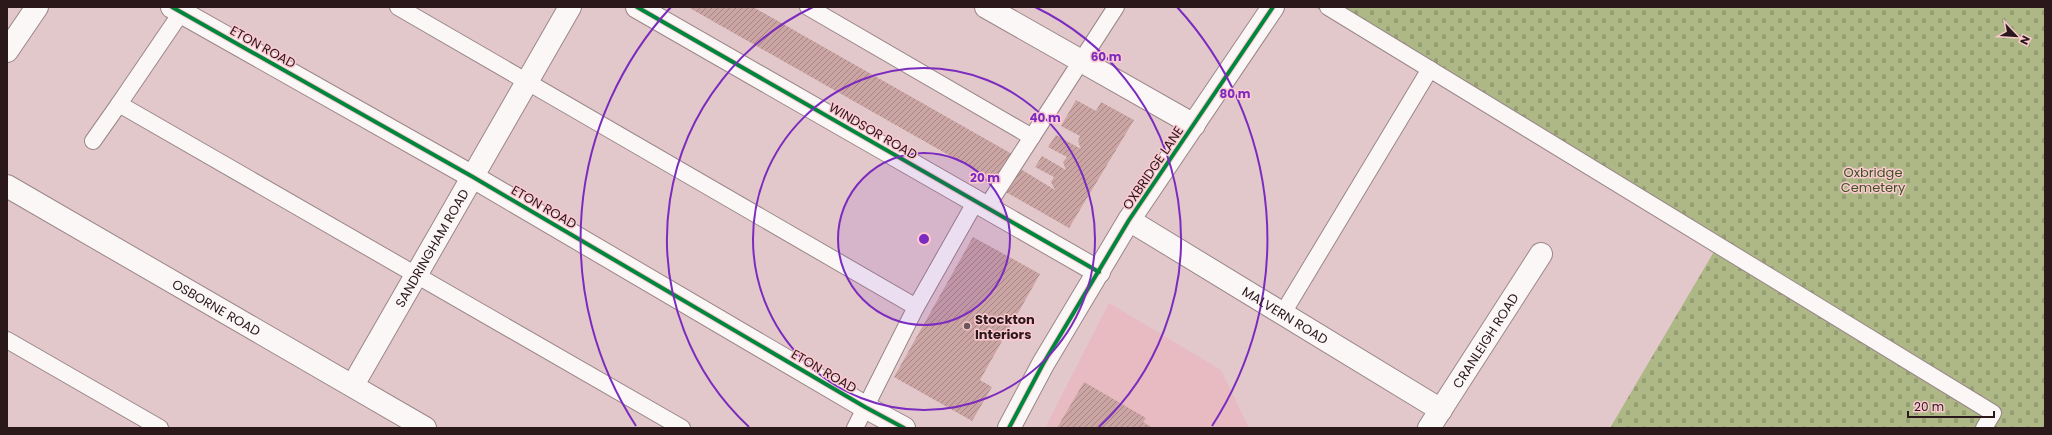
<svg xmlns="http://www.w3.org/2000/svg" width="2052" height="435" viewBox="0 0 2052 435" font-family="Poppins,sans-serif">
  <defs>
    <pattern id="cemetery-stones" width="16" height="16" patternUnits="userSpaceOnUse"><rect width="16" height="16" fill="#adb886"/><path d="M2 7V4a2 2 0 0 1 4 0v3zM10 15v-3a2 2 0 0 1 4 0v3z" fill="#959d73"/></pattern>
    <pattern id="building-hatch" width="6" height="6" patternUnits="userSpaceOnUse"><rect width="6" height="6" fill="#caa5a3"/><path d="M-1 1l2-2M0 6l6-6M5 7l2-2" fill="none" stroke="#a48584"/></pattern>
  </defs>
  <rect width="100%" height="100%" fill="#e3c8cb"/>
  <polygon fill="#e7bbc1" points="1109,303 1221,370 1249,428 1045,428"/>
  <polygon fill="url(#cemetery-stones)" points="1315,7 2045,7 2045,428 1610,428 1715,250"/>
  <g fill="url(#building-hatch)">
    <polygon points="688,7 753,7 1012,154 996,182"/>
    <polygon points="1076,100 1096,111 1101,102 1134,120 1069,228 1004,191 1019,168 1055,190 1051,182 1054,177 1035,167 1042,156 1066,170 1063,162 1067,157 1048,147 1056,135 1081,149 1078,141 1080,136 1061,126"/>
    <polygon points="973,237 1040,274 980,380 992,387 972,421 894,377"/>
    <polygon points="1084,382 1146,418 1143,422 1153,428 1057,428"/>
  </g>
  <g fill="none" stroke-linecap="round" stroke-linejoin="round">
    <defs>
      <g id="lane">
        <polyline points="398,7 916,307"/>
        <polyline points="808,7 1032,137"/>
        <polyline points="1328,7 1993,413 1984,428"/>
        <polyline points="119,104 185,7"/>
        <polyline points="93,141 119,104 682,428"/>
        <polyline points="986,208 1116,7"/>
        <polyline points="1283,313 1430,69"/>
        <polyline points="7,340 160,428"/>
        <polyline points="855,428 916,307 976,201"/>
      </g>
      <g id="street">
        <polyline points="172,7 473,177 865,407 904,428"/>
        <polyline points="637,7 1099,272"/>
        <polyline points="986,7 1194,125"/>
        <polyline points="7,51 37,7"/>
        <path id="s1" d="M7,186L425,428"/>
        <path id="s2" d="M1129,220L1441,410"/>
        <path id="s3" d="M353,385L570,7"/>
        <path id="s4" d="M1429,428L1541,254"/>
      </g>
      <polyline id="secondary" points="1009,428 1043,364 1129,220 1273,7"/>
    </defs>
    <use href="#lane" stroke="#9a8688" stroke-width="18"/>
    <use href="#street" stroke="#9a8688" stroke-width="24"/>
    <use href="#secondary" stroke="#9a8688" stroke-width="24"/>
    <use href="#lane" stroke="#fbf7f7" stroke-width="16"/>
    <use href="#street" stroke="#fbf7f7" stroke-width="22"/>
    <use href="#secondary" stroke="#fbf7f7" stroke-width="22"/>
    <defs>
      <g id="cycleway">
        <polyline points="172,7 473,177 865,407 904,428"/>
        <polyline points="637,7 1099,272"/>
        <polyline points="1009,428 1043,364 1129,220 1273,7"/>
      </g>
    </defs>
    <use href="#cycleway" stroke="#fcc9d0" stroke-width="6"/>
    <use href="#cycleway" stroke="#00873e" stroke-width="4"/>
  </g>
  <circle cx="924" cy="239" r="86" fill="#7b2cbf" fill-opacity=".12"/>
  <g fill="none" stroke="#7b2cbf" stroke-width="2">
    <circle cx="924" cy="239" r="86"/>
    <circle cx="924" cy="239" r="171"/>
    <path d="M749 427A257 257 0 0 1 813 7M1035 7A257 257 0 0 1 1099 427"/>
    <path d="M636 426A343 343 0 0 1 671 7M1177 7A343 343 0 0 1 1212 426"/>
  </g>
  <circle fill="#6b5659" stroke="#fcc9d0" stroke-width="1.5" cx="967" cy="326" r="4"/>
  <g text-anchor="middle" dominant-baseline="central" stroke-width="3" stroke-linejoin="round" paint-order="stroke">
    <g font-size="13" fill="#2a181b" stroke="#fcc9d0">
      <text transform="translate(263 47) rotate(29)">ETON ROAD</text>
      <text transform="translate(873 131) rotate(30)">WINDSOR ROAD</text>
      <text transform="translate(1153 168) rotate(-56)">OXBRIDGE LANE</text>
      <text transform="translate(544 207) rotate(30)">ETON ROAD</text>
      <text stroke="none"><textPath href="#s3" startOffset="158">SANDRINGHAM ROAD</textPath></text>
      <text stroke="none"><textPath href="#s1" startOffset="242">OSBORNE ROAD</textPath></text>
      <text stroke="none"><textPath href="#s2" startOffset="183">MALVERN ROAD</textPath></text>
      <text stroke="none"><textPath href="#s4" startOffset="104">CRANLEIGH ROAD</textPath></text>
      <text transform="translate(824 371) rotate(30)">ETON ROAD</text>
    </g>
    <g font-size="13" fill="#3c5221" stroke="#fcc9d0">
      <text x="1873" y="172">Oxbridge<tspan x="1873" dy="15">Cemetery</tspan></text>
    </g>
    <g font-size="13" font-weight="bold" fill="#2a181b" stroke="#fcc9d0" text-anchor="start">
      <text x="975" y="319">Stockton<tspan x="975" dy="15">Interiors</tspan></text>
    </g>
  </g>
  <circle cx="924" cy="239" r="6" fill="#7b2cbf" stroke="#fcc9d0" stroke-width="2"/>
  <g font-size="12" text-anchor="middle" font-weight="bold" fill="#7b2cbf" stroke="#fcc9d0" stroke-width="3" stroke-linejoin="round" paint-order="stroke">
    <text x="1106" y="61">60 m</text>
    <text x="1235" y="98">80 m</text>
    <text x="1045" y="122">40 m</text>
    <text x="985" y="182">20 m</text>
  </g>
  <rect width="2052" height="435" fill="none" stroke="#2a181b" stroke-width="16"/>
  <g transform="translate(2016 36) rotate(115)" stroke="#fcc9d0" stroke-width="3" paint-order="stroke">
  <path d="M0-3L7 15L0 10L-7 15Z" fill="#2a181b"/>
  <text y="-6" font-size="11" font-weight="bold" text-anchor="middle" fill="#2a181b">N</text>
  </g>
  <path d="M1908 411v6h86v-6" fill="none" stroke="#2a181b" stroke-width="2"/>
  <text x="1914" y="411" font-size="12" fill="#2a181b" stroke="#fcc9d0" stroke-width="3" paint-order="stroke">20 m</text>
</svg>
